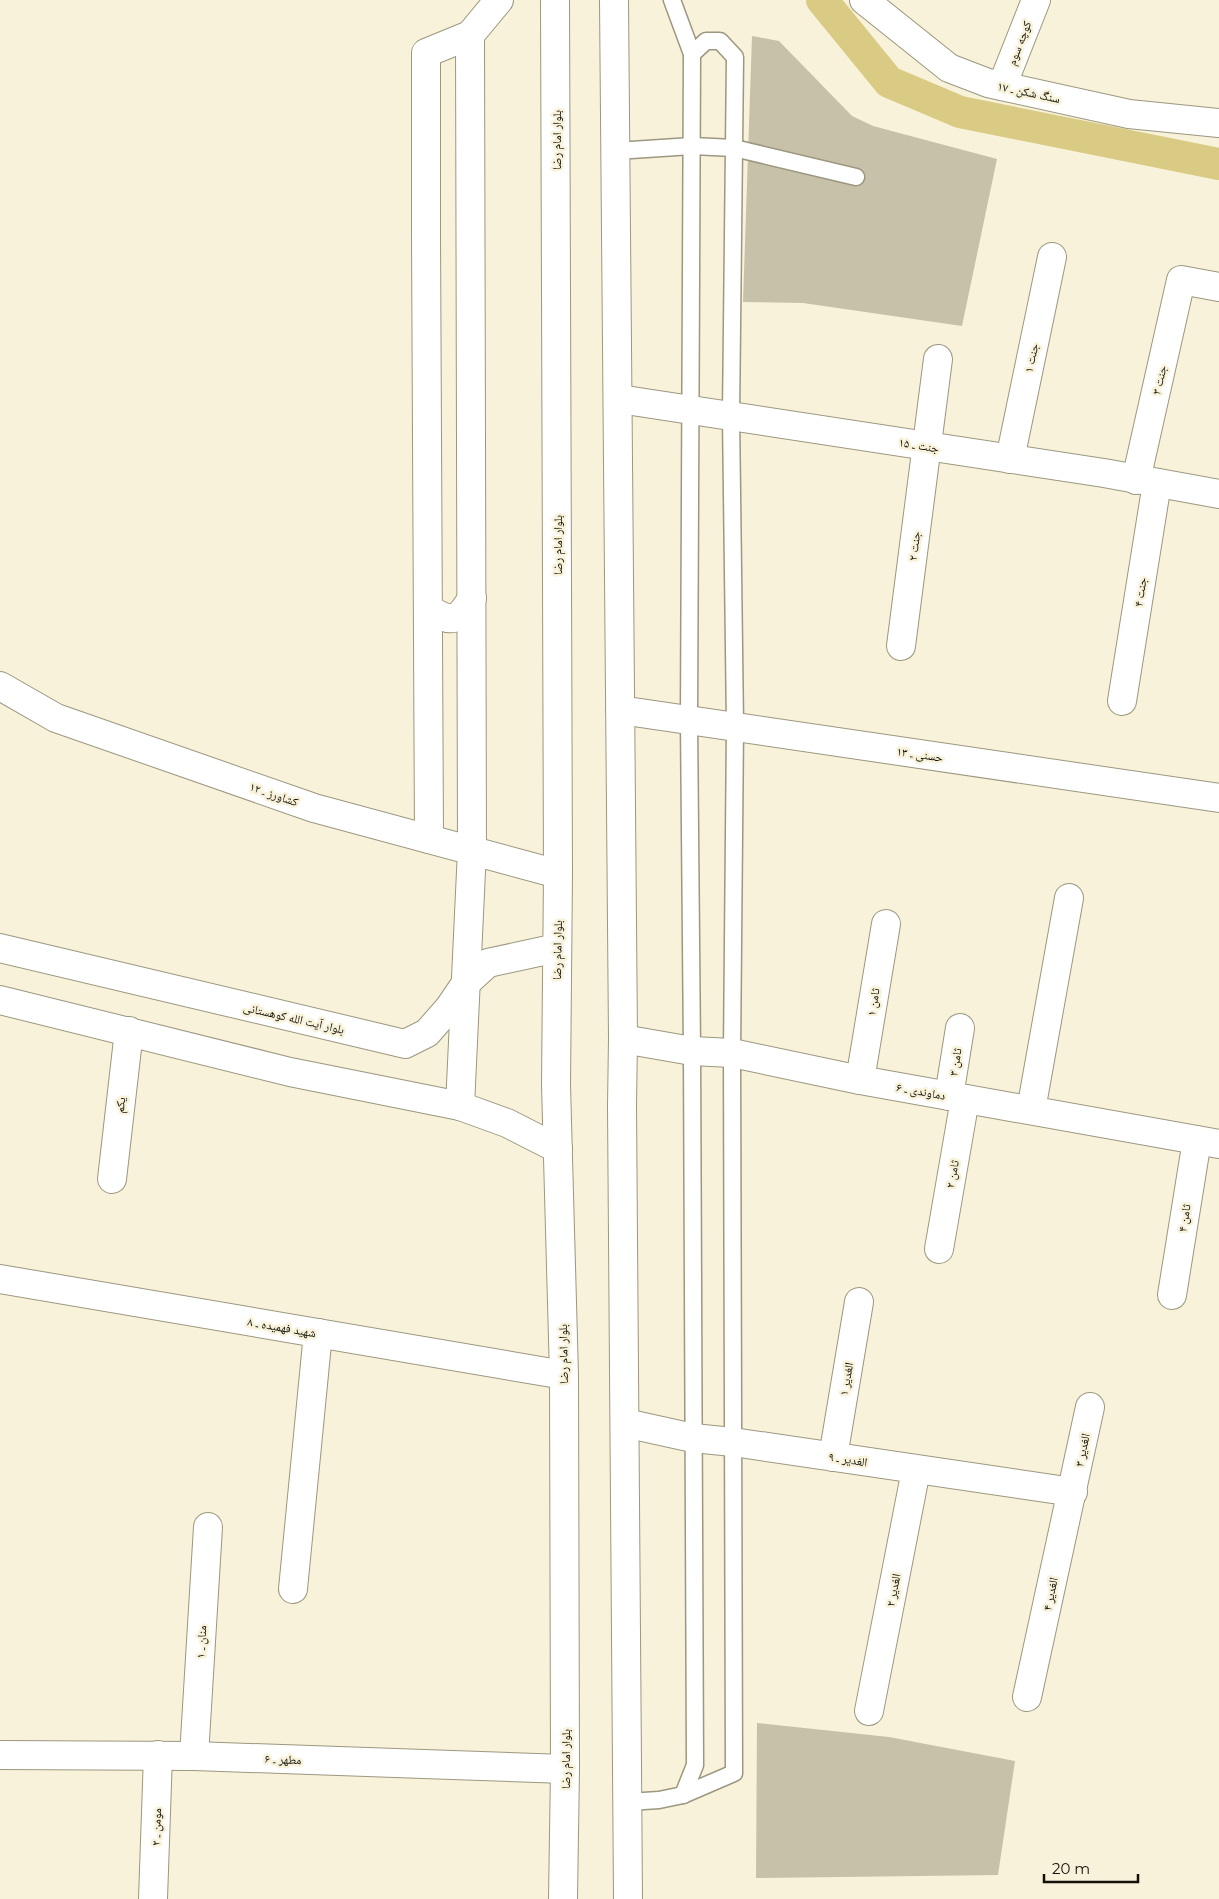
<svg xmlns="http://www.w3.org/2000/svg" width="1219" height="1899" viewBox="0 0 1219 1899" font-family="Montserrat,'Noto Naskh Arabic',sans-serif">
  <rect width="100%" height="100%" fill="#f7f2d9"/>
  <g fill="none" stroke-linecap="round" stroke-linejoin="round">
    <polyline stroke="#d9cb83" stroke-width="32" points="822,0 889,82 960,112 1219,164"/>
  </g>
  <g fill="#c6c1a8">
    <polygon points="752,36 779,41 852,116 873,126 997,159 962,326 803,303 743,302"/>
    <polygon points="757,1723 889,1737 1015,1761 998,1875 756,1878"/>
  </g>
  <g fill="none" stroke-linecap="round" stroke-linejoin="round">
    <defs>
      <g id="lane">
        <polyline points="616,151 692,146 734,148 856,177"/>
        <polyline points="683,1795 734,1773 732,1053 735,726 731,416 735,57 720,41 706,41 692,54"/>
        <polyline points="628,1802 659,1800 683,1795 695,1765 692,1051 689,720 692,54 672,0"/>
      </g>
      <g id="street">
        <polyline points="864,0 949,68 988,83 1129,114 1219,123"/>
        <polyline points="1002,86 1036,0"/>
        <polyline points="619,399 1104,473 1219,494"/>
        <polyline points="1010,459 1052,257"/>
        <polyline points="1136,480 1181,280 1219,287"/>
        <path d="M428,608C451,624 458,622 472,598"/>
        <polyline points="901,646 938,359"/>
        <polyline points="0,686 56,718 314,808 558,874"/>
        <polyline points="1122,701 1157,483"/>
        <polyline points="620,710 1219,798"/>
        <polyline points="429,839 426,235 426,53 470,35"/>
        <polyline points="623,1039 692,1051 732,1053 860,1080 1219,1144"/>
        <polyline points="860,1080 886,924"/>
        <polyline points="949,1096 960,1028"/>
        <polyline points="460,1106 472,850 470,35 499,0"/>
        <polyline points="1031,1110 1069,898"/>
        <polyline points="112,1179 129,1031"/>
        <polyline points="939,1249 965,1099"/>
        <polyline points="0,1279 564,1375"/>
        <polyline points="1172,1295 1197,1140"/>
        <polyline points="625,1423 693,1438 733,1442 1073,1492"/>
        <polyline points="833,1457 859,1302"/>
        <polyline points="293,1589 318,1333"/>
        <polyline points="1027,1697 1090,1407"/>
        <polyline points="869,1711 916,1470"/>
        <polyline points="194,1756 208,1527"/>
        <polyline points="153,1899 158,1755"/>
      </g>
      <g id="secondary">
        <polyline points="0,948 405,1044 427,1033 449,1008 466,983 488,963 557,948"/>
        <polyline points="0,1000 290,1072 460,1106 507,1123 558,1149"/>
        <polyline points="0,1755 194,1756 565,1769"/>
      </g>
      <g id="primary">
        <polyline points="555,0 558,874 556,1085 564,1375 565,1769 563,1899"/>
        <polyline points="614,0 623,1039 622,1106 628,1899"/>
      </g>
    </defs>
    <use href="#lane" stroke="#9c977f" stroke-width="19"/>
    <use href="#street" stroke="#9c977f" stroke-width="30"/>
    <use href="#secondary" stroke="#9c977f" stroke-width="30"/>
    <use href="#primary" stroke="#9c977f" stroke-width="30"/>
    <use href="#lane" stroke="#fff" stroke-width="16"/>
    <use href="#street" stroke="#fff" stroke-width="28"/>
    <use href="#secondary" stroke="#fff" stroke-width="28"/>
    <use href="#primary" stroke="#fff" stroke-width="28"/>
  </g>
  <g text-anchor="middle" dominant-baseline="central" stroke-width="5" stroke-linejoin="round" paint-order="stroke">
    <g font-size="12" fill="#121008" stroke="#f7f2d9">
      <text transform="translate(1019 43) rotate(-69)">کوچه سوم</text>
      <text transform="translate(1029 92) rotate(12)">سنگ شکن ـ ۱۷</text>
      <text transform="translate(556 140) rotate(-90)">بلوار امام رضا</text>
      <text transform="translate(1031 358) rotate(-78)">جنت ۱</text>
      <text transform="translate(1159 380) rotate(-77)">جنت ۳</text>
      <text transform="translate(919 445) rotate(9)">جنت ـ ۱۵</text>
      <text transform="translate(557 545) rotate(-90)">بلوار امام رضا</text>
      <text transform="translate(914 546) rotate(-83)">جنت ۲</text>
      <text transform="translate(1140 592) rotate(-81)">جنت ۴</text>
      <text transform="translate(920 754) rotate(8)">حسنی ـ ۱۳</text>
      <text transform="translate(274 794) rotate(19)">کشاورز ـ ۱۲</text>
      <text transform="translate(557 950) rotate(-89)">بلوار امام رضا</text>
      <text transform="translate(873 1002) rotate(-81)">ثامن ۱</text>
      <text transform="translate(294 1018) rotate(13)">بلوار آیت الله کوهستانی</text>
      <text transform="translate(955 1062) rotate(-81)">ثامن ۳</text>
      <text transform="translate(921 1091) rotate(10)">دماوندی ـ ۶</text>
      <text transform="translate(120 1105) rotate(-84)">یکم</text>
      <text transform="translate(952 1174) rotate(-80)">ثامن ۲</text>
      <text transform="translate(1184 1218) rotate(-81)">ثامن ۴</text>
      <text transform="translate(282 1327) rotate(10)">شهید فهمیده ـ ۸</text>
      <text transform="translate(563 1354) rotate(-91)">بلوار امام رضا</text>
      <text transform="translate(846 1379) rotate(-80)">الغدیر ۱</text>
      <text transform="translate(1082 1450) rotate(-78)">الغدیر ۳</text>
      <text transform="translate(848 1459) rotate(9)">الغدیر ـ ۹</text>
      <text transform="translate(893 1590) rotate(-79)">الغدیر ۲</text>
      <text transform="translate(1050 1594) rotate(-78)">الغدیر ۴</text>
      <text transform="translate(201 1642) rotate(-87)">منان ـ ۱</text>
      <text transform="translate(283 1759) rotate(2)">مطهر ـ ۶</text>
      <text transform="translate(565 1759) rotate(-90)">بلوار امام رضا</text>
      <text transform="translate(156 1827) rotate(-88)">مومن ـ ۲</text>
    </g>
  </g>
  <path d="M1044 1874v8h94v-8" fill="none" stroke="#121008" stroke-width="2.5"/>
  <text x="1052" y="1874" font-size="15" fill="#121008" stroke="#f7f2d9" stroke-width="4" paint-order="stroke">20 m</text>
</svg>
